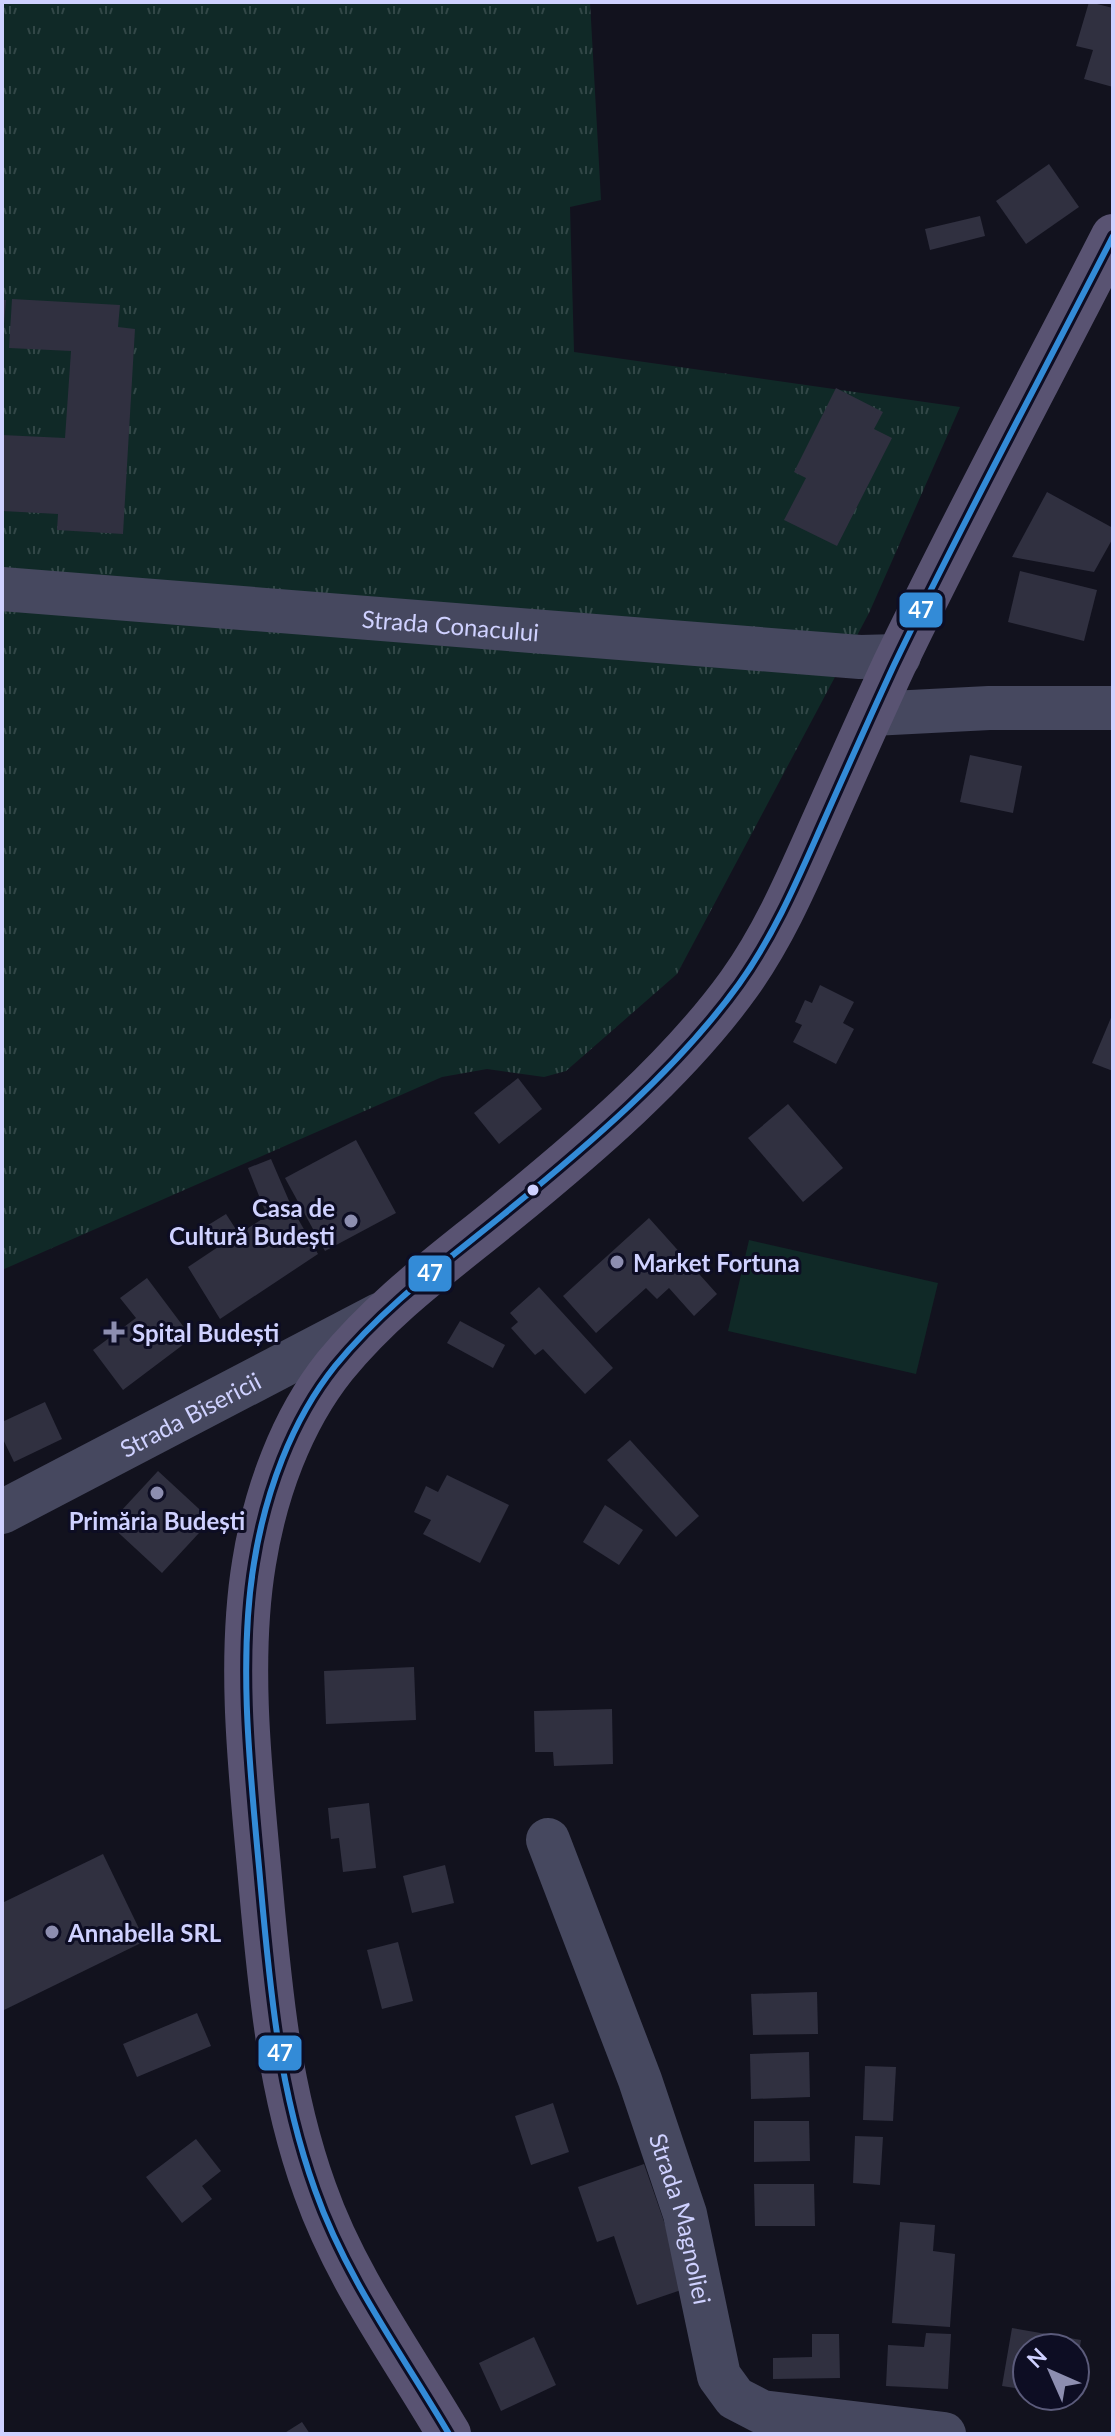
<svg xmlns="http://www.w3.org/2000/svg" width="1115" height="2436" viewBox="0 0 1115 2436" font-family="Lato,sans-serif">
  <defs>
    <pattern id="grass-tufts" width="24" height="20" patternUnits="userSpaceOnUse" patternTransform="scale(2)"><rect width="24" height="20" fill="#102927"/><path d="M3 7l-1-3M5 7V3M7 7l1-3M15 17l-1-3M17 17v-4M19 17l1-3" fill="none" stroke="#324747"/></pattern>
  </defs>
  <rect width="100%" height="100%" fill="#12121e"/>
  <polygon fill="url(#grass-tufts)" points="2,2 590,2 601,200 570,207 574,352 960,407 869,613 677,974 566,1071 544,1077 487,1069 442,1077 2,1270"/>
  <polygon fill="#102927" points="749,1240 938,1283 916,1374 728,1331"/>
  <g fill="#303040">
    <polygon points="1089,2 1113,8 1113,87 1084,79 1093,50 1076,46"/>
    <polygon points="1049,164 1079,207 1026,244 996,201"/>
    <polygon points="980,216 985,236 930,250 925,229"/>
    <polygon points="12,299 120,305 118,327 135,329 123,534 57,530 58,514 2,511 2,435 65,438 71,351 9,348"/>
    <polygon points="2,300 6,300 4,324 2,324"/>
    <polygon points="836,388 883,412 874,429 892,438 837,546 784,520 806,478 794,472"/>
    <polygon points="1047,492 1113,528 1113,538 1094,572 1012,557"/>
    <polygon points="1020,571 1097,590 1084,641 1008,622"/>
    <polygon points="970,755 1022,766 1013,813 960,802"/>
    <polygon points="820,985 854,1002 843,1023 854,1029 836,1064 793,1042 802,1025 795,1022 805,1000 812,1003"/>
    <polygon points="1113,1013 1113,1071 1092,1063"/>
    <polygon points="518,1078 542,1109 499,1144 474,1113"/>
    <polygon points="788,1104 843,1168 803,1202 748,1138"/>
    <polygon points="356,1140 396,1213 325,1251 285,1178"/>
    <polygon points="271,1159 293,1210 318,1254 220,1319 188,1267 218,1247 205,1227 226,1214 239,1234 267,1216 248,1168"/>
    <polygon points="649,1218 717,1294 694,1316 669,1288 657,1299 646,1288 596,1333 563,1296"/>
    <polygon points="147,1278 192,1338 123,1390 93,1350 136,1318 120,1298"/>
    <polygon points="539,1287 613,1368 585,1394 543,1349 535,1355 511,1328 518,1322 510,1313"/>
    <polygon points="460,1321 505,1345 493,1368 447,1343"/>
    <polygon points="45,1402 62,1439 14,1462 2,1437 2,1422"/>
    <polygon points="630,1440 699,1516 676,1537 607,1460"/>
    <polygon points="158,1471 211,1520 162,1573 109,1524"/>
    <polygon points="447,1475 509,1505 480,1563 423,1534 431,1520 414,1512 426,1486 438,1492"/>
    <polygon points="605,1505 643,1530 619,1565 583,1542"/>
    <polygon points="414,1667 416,1720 326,1724 324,1671"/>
    <polygon points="612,1709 613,1764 554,1766 553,1752 535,1752 534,1711"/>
    <polygon points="369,1803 376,1868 343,1872 339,1838 331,1839 328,1808"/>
    <polygon points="103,1854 145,1941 2,2011 2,1903"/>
    <polygon points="445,1865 454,1903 412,1913 403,1876"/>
    <polygon points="398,1942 413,2001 382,2009 367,1950"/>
    <polygon points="817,1992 818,2034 753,2035 751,1994"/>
    <polygon points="197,2013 211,2046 137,2077 123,2044"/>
    <polygon points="809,2052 810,2097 751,2099 750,2054"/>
    <polygon points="865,2066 896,2067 893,2121 863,2120"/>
    <polygon points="553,2103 569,2152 531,2165 515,2116"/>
    <polygon points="754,2121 809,2121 810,2161 754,2162"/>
    <polygon points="855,2136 883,2137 880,2185 853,2183"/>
    <polygon points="196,2139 221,2171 202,2186 212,2199 182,2223 146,2177"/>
    <polygon points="644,2164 687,2288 637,2305 614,2236 597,2242 578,2187"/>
    <polygon points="754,2184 814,2184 815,2226 755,2226"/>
    <polygon points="900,2222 935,2225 933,2251 955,2254 950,2327 892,2323"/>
    <polygon points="1012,2328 1081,2340 1077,2366 1075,2348 1027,2348 1027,2390 1002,2386"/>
    <polygon points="926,2333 951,2334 948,2389 886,2386 888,2345 924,2347"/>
    <polygon points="812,2334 839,2334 840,2378 773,2379 773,2358 812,2357"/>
    <polygon points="534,2337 556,2385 501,2411 479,2363"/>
    <polygon points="302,2422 310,2434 283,2434"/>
  </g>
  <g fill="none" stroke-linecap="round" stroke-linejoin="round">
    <g stroke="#46485f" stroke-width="44">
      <path id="s1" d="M2,589L860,657L899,656"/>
      <polyline points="872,714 989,708 1113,708"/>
      <path id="s2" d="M2,1512L379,1315"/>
      <path id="s3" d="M548,1840L640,2080L685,2214L719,2376L735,2398L762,2412L944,2434"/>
    </g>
    <path stroke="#595372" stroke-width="44" d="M449,2434C402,2354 346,2278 315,2190C277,2085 269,1977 259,1867C250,1770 238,1660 254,1563C265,1494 291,1421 335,1366C385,1305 444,1263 504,1214C586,1147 677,1070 739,984C774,935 797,881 821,827C845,773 869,719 894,665C963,521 1040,379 1113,236"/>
    <defs>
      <path id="bus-1" d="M449,2434C402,2354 346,2278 315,2190C277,2085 269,1977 259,1867C250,1770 238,1660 254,1563C265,1494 291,1421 335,1366C385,1305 444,1263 504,1214C586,1147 677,1070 739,984C774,935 797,881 821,827C845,773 869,719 894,665C963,521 1040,379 1113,236"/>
    </defs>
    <use href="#bus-1" stroke="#0d0d23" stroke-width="12"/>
    <use href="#bus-1" stroke="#338bd7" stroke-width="6"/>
  </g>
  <circle fill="#cfd1ff" stroke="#0d0d23" stroke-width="3" cx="533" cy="1190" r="7"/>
  <g fill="#8d8eb0" stroke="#0d0d23" stroke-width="3">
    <circle cx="351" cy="1221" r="8"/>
    <circle cx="617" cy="1262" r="8"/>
    <path d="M110 1320h8v8h8v8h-8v8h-8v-8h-8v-8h8z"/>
    <circle cx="157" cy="1493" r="8"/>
    <circle cx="52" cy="1932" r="8"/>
  </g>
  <g text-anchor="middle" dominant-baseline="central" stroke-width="6" stroke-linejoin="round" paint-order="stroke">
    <g font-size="24" fill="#cfd1ff" stroke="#0d0d23">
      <text stroke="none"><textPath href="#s1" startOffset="450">Strada Conacului</textPath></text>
      <text stroke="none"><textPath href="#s2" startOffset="212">Strada Bisericii</textPath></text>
      <text stroke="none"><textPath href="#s3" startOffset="402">Strada Magnoliei</textPath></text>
    </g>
    <g font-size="24" font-weight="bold" fill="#cfd1ff" stroke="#0d0d23" text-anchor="start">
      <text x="335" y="1207" text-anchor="end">Casa de<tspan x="335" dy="28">Cultură Budești</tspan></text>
      <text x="633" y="1262">Market Fortuna</text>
      <text x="132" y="1332">Spital Budești</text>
      <text x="157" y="1520" text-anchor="middle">Primăria Budești</text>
      <text x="68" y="1932">Annabella SRL</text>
    </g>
  </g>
  <g stroke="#0d0d23" stroke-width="3">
    <rect x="898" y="591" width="46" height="38" rx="8" fill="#338bd7"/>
    <rect x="407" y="1254" width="46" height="39" rx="8" fill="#338bd7"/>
    <rect x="257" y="2034" width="46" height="38" rx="8" fill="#338bd7"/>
  </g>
  <g font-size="22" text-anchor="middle" font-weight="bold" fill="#fff">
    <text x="921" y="618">47</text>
    <text x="430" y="1281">47</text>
    <text x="280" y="2061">47</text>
  </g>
  <rect width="1115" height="2436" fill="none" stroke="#cfd1ff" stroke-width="8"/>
  <g transform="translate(1051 2372) rotate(315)"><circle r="38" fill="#0d0d23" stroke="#5b5b7b" stroke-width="2"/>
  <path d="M0-6L14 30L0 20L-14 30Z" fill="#8d8eb0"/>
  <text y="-12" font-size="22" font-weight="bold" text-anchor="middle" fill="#cfd1ff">N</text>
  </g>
</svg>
